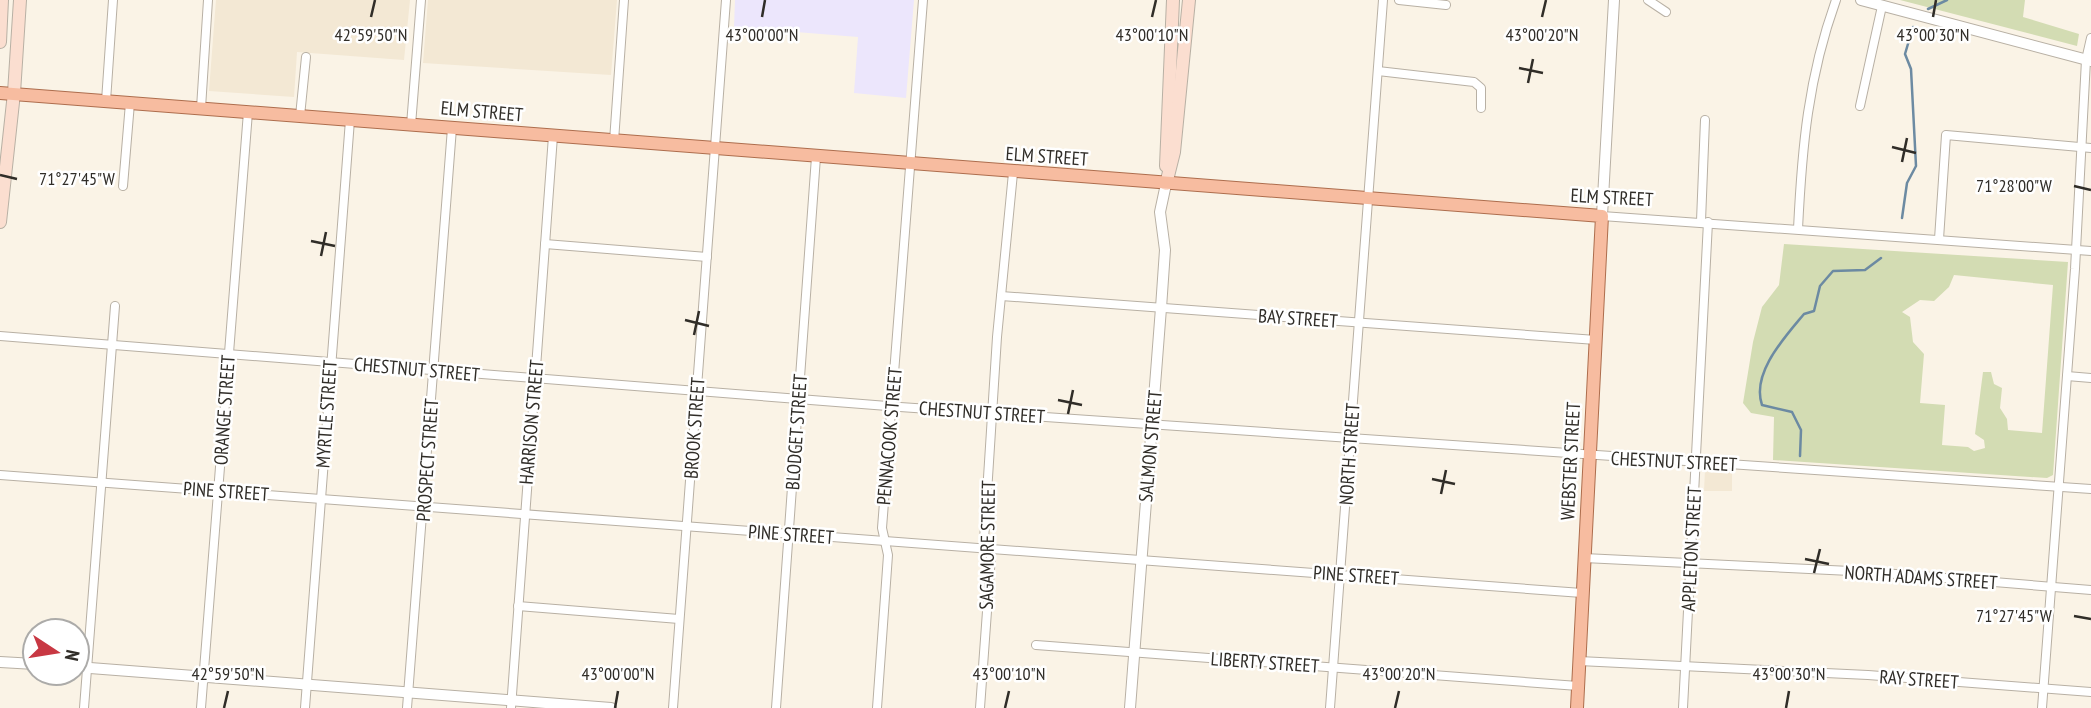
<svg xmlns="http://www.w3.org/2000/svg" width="2091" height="708" viewBox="0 0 2091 708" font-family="'PT Sans Narrow',sans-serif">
  <rect width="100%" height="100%" fill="#faf3e6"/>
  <g fill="#f3e8d4">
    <polygon points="216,0 410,0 404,60 297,52 294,97 209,91"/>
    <polygon points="428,0 617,0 611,75 423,63"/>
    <polygon points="1705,470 1732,472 1732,491 1704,491"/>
  </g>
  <polygon fill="#ece6fc" points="735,0 914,0 906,98 854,93 858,37 734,27"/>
  <g fill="#d3dcb3" fill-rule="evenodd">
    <polygon points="1900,0 2025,0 2023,17 2079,34 2077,46"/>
    <path d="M1784,244L2068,262L2053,475L2047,478L1773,460L1774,417L1751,413L1743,403L1753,342L1762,307L1779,285ZM1954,275L2053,285L2042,433L2008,430L2007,419L2000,408L2002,388L1994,384L1991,372H1983L1975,434L1984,440L1985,448L1974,451L1968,447L1942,445L1945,405L1920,403L1924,354L1913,342L1910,317L1902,312L1920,300L1934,301L1949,287Z"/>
  </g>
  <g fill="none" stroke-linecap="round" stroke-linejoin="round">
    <g stroke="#6c8aa2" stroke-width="2.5">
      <polyline points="1928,9 1947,0"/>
      <polyline points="1902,218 1907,183 1916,166 1911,69 1905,54 1913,27"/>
      <path d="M1800,456L1801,430L1792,412L1762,405C1751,373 1785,337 1804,314L1814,311L1820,286L1833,271L1865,270L1881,258"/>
    </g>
    <defs>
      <g id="minor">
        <polyline points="1399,0 1446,5"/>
        <polyline points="1648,0 1666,12"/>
        <polyline points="1378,71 1474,82 1481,88 1481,108"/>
        <polyline points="106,101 113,0"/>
        <polyline points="1860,106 1882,6"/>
        <polyline points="201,108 208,0"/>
        <polyline points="300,116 306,57"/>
        <polyline points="411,125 421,0"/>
        <polyline points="614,141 624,0"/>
        <polyline points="123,186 130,103"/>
        <polyline points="1602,216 2091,251"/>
        <polyline points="1701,221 1705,120"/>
        <path d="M1798,229C1802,147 1808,78 1836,0"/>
        <polyline points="1939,239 1946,135 2091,148"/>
        <polyline points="545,244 707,257"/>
        <polyline points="1001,296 1596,340"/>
        <polyline points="0,336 900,407 2091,489"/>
        <polyline points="2067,376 2091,378"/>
        <polyline points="0,475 1582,593"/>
        <polyline points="1584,558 1871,572 2091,590"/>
        <polyline points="518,606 679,619"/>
        <polyline points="1036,645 1578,686"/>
        <polyline points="1579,661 1868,675 2091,692"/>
        <polyline points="84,708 115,306"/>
        <polyline points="201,708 248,112"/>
        <polyline points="305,708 350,120"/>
        <polyline points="407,708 452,128"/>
        <polyline points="511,708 553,136"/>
        <polyline points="673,708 726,0"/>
        <polyline points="776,708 816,157"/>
        <polyline points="877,708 888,555 882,528 923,0"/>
        <polyline points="980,708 991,556 984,540 997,337 1013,173"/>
        <polyline points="1330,708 1383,0"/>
        <polyline points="1683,708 1708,222"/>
        <polyline points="2042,708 2075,269 2086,60 2091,38"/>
      </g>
      <g id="tertiary">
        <polyline points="1861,0 2091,61"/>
        <polyline points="1602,216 1614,0"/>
        <polyline points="0,662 35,664"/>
        <polyline points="77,667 611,708"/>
        <polyline points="1130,708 1161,308 1165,250 1160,212 1166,184"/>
      </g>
      <g id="secondary">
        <polyline points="0,42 2,0"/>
        <polyline points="1166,166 1173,0"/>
        <polyline points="1166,184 1174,152 1189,0"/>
        <polyline points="0,222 14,93 20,0"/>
      </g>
      <polyline id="primary" points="0,93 1602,216 1577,708"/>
    </defs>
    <use href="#minor" stroke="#b8b0a4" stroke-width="10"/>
    <use href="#tertiary" stroke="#b8b0a4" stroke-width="12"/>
    <use href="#secondary" stroke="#b8b0a4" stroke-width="14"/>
    <use href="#primary" stroke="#ad6d4d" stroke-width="14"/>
    <use href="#minor" stroke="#fff" stroke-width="8"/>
    <use href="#tertiary" stroke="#fff" stroke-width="10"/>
    <use href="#secondary" stroke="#fbded0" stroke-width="12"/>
    <use href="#primary" stroke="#f7bca0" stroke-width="12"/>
  </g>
  <path fill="none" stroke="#302d28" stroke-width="2.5" d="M371,17L375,0M762,17L765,0M1152,17L1156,0M1542,17L1546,0M1933,17L1936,0M1519,68L1543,73M1528,83L1533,59M1892,147L1916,153M1902,162L1907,138M0,175L17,179M2074,186L2091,190M311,241L335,246M321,256L326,232M685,320L709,326M694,335L699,311M1058,400L1082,405M1068,414L1073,390M1432,479L1455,484M1441,494L1446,470M1805,559L1829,564M1814,573L1820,549M2074,616L2091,619M224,708L228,691M615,708L618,691M1005,708L1009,691M1395,708L1399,691M1786,708L1789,691"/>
  <g text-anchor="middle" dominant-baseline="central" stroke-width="5" stroke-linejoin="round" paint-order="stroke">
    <g font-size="19" fill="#302d28" stroke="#fff">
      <text transform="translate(482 111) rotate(5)">ELM STREET</text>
      <text transform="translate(1047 156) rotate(4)">ELM STREET</text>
      <text transform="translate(1612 197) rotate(3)">ELM STREET</text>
      <text transform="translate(1298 318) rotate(4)">BAY STREET</text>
      <text transform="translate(417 369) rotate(5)">CHESTNUT STREET</text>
      <text transform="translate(224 410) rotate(-86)">ORANGE STREET</text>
      <text transform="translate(982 412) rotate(4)">CHESTNUT STREET</text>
      <text transform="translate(326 414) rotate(-86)">MYRTLE STREET</text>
      <text transform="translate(531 422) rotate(-85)">HARRISON STREET</text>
      <text transform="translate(694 428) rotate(-86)">BROOK STREET</text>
      <text transform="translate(796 432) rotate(-86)">BLODGET STREET</text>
      <text transform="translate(889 436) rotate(-85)">PENNACOOK STREET</text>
      <text transform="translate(1150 446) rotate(-85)">SALMON STREET</text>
      <text transform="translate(1349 454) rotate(-86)">NORTH STREET</text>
      <text transform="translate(427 460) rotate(-86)">PROSPECT STREET</text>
      <text transform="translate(1570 461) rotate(-87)">WEBSTER STREET</text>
      <text transform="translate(1674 461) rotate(3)">CHESTNUT STREET</text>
      <text transform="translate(226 491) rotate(4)">PINE STREET</text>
      <text transform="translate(791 534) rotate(4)">PINE STREET</text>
      <text transform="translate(987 545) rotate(-89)">SAGAMORE STREET</text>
      <text transform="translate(1691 549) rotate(-87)">APPLETON STREET</text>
      <text transform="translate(1356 575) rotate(4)">PINE STREET</text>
      <text transform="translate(1921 577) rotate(4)">NORTH ADAMS STREET</text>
      <text transform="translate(1265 662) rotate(4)">LIBERTY STREET</text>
      <text transform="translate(1919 679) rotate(4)">RAY STREET</text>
    </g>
  </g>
  <g font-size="18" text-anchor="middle" fill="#302d28" stroke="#fff" stroke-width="5" stroke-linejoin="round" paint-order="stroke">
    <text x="371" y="41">42°59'50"N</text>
    <text x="762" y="41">43°00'00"N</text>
    <text x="1152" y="41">43°00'10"N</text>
    <text x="1542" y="41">43°00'20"N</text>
    <text x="1933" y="41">43°00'30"N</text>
    <text x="77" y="185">71°27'45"W</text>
    <text x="2014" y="192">71°28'00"W</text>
    <text x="2014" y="622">71°27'45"W</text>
    <text x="228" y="680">42°59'50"N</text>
    <text x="618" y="680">43°00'00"N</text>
    <text x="1009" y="680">43°00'10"N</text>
    <text x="1399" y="680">43°00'20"N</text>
    <text x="1789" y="680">43°00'30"N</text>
  </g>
  <g transform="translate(56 652) rotate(102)"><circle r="33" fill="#ffffff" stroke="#acaba9" stroke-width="2"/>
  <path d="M0-5L12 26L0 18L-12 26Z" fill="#c83843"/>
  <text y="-10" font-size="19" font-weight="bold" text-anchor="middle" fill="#302d28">N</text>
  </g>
</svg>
